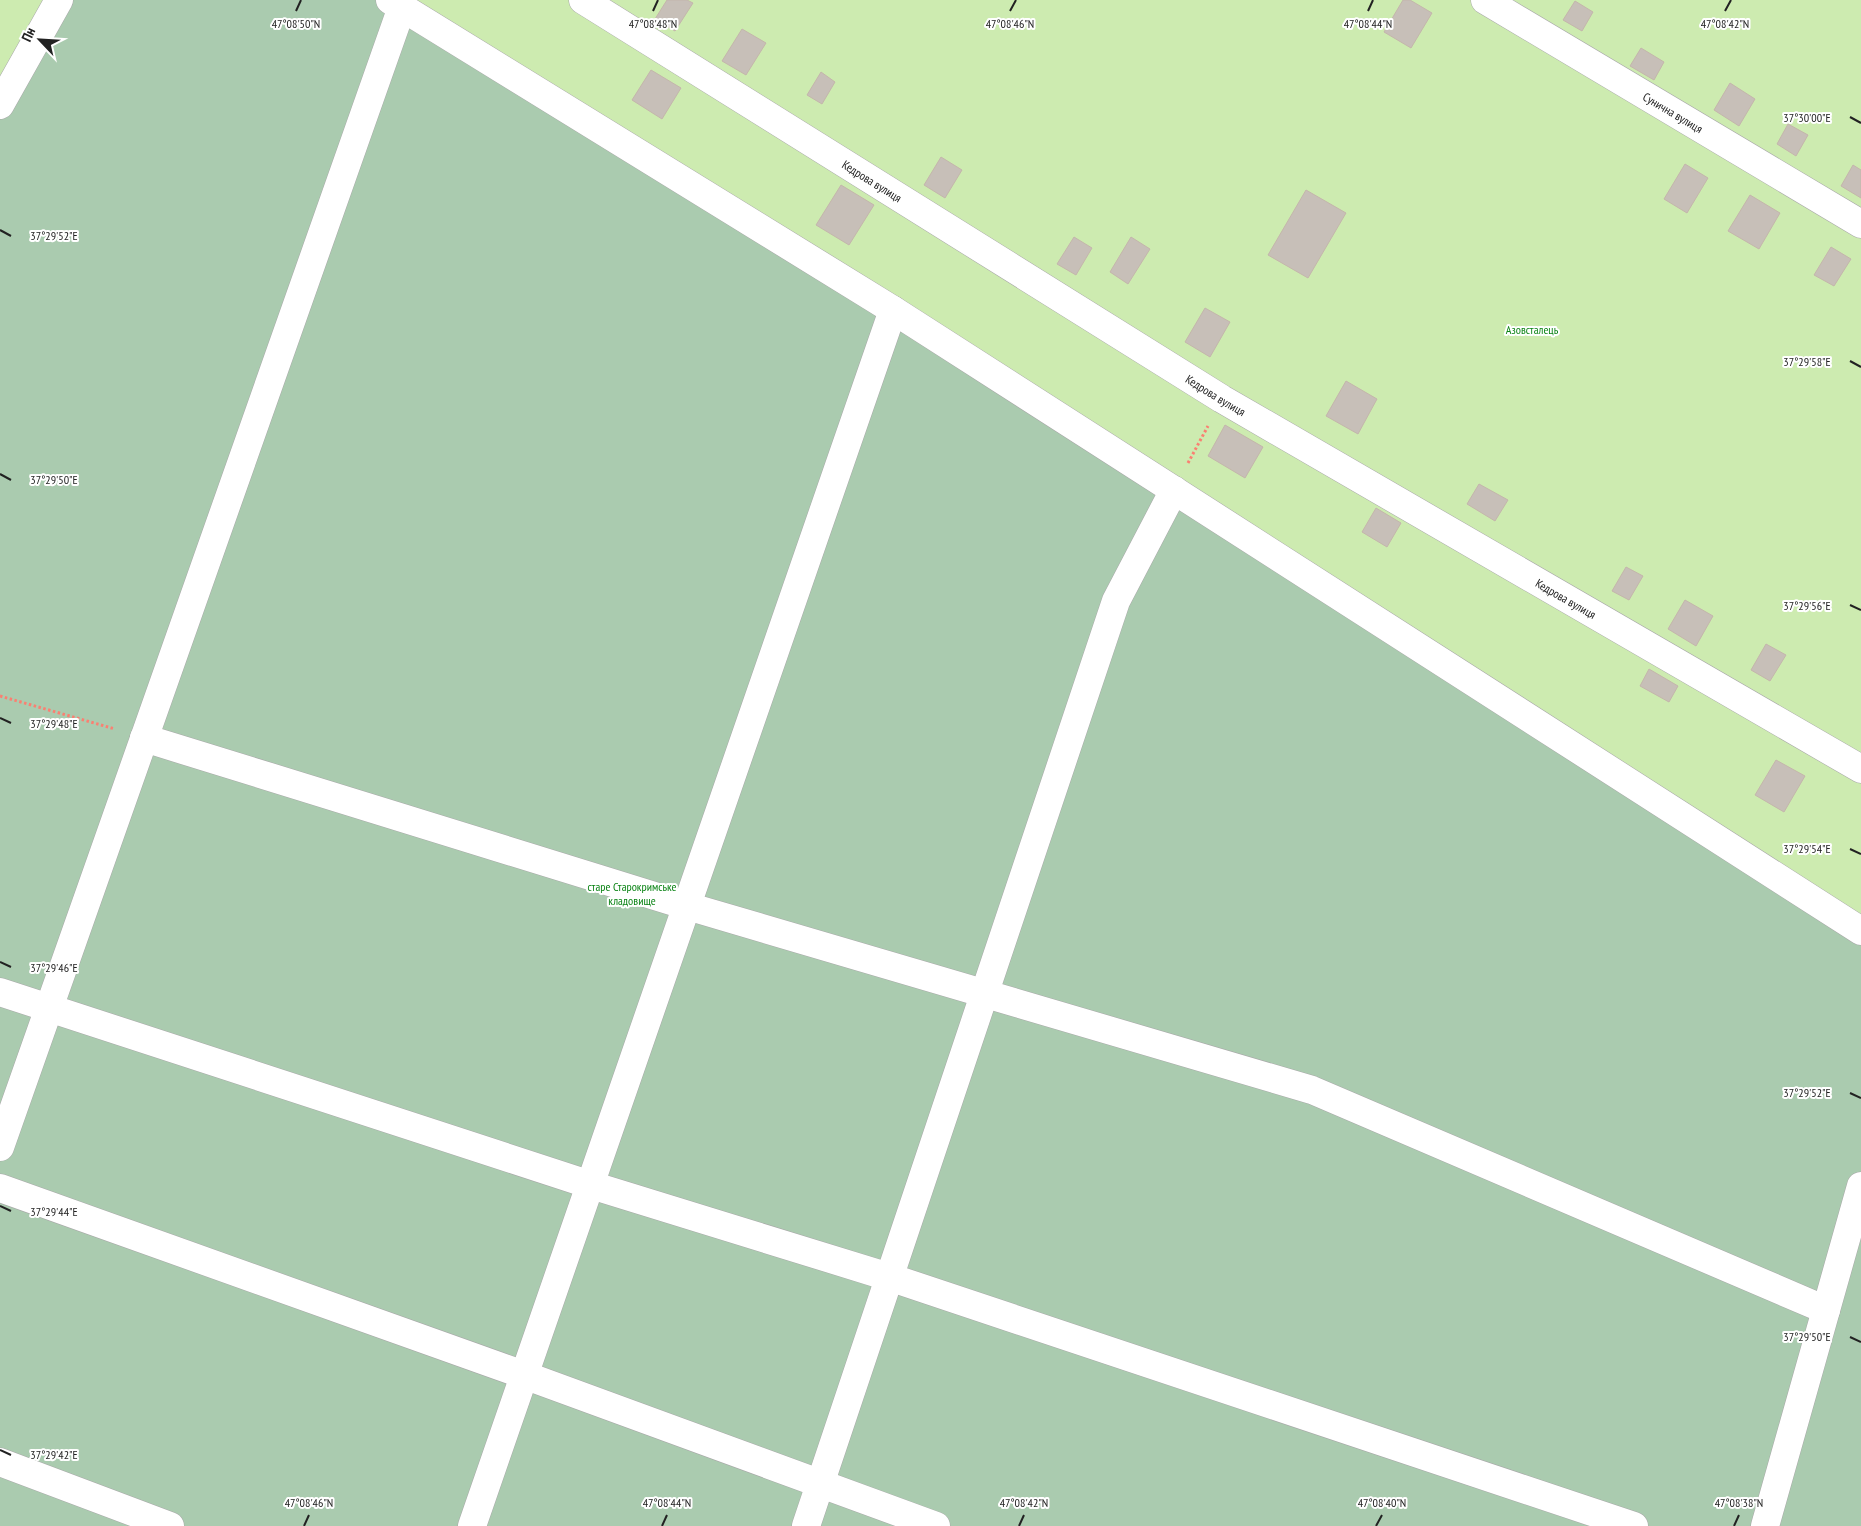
<svg xmlns="http://www.w3.org/2000/svg" width="1861" height="1526" viewBox="0 0 1861 1526" font-family="'PT Sans Narrow',sans-serif">
  <rect width="100%" height="100%" fill="#f2efe9"/>
  <g fill="#cdebb0">
    <polygon points="0,0 59,0 0,105"/>
    <polygon points="390,0 1861,0 1861,931"/>
  </g>
  <polygon fill="#aacbaf" points="59,0 390,0 1861,931 1861,1526 0,1526 0,106"/>
  <g fill="#c7bfb8" stroke="#c4b6ab">
    <polygon points="667,0 687,0 693,3 675,31 655,19"/>
    <polygon points="1403,0 1410,0 1432,13 1411,48 1384,32"/>
    <polygon points="1575,1 1593,12 1582,31 1563,20"/>
    <polygon points="742,29 766,43 746,75 722,61"/>
    <polygon points="1641,48 1664,62 1654,80 1630,66"/>
    <polygon points="651,70 681,88 662,119 632,100"/>
    <polygon points="821,72 835,82 822,104 807,95"/>
    <polygon points="1730,83 1755,99 1739,126 1714,110"/>
    <polygon points="1788,124 1808,135 1796,156 1777,144"/>
    <polygon points="941,157 962,170 945,198 924,185"/>
    <polygon points="1685,164 1708,178 1687,213 1664,199"/>
    <polygon points="1853,165 1861,170 1861,198 1841,186"/>
    <polygon points="841,185 874,205 849,245 816,225"/>
    <polygon points="1306,190 1346,213 1308,278 1268,255"/>
    <polygon points="1750,195 1780,213 1759,249 1728,231"/>
    <polygon points="1074,237 1092,248 1076,275 1057,264"/>
    <polygon points="1131,237 1150,249 1128,284 1110,272"/>
    <polygon points="1831,247 1851,259 1834,286 1814,275"/>
    <polygon points="1205,308 1230,322 1210,357 1185,342"/>
    <polygon points="1346,381 1377,399 1358,434 1326,416"/>
    <polygon points="1225,425 1263,447 1245,478 1208,456"/>
    <polygon points="1479,484 1508,500 1495,521 1467,504"/>
    <polygon points="1376,508 1401,523 1387,547 1362,532"/>
    <polygon points="1626,567 1643,576 1629,600 1612,591"/>
    <polygon points="1685,600 1713,616 1696,646 1668,629"/>
    <polygon points="1766,644 1786,655 1770,681 1751,670"/>
    <polygon points="1649,669 1678,686 1669,702 1640,686"/>
    <polygon points="1776,760 1805,776 1784,812 1755,795"/>
  </g>
  <g fill="none" stroke-linecap="round" stroke-linejoin="round">
    <defs>
      <g id="minor">
        <polyline points="390,0 893,310 1861,931"/>
        <path id="s1" d="M583,0L1222,399L1861,769"/>
        <path id="s2" d="M1485,0L1861,224"/>
        <polyline points="0,105 59,0"/>
        <polyline points="144,738 687,906 1312,1090 1826,1310"/>
        <polyline points="0,992 591,1185 889,1277 1634,1526"/>
        <polyline points="0,1147 402,7"/>
        <polyline points="0,1188 524,1375 936,1526"/>
        <polyline points="0,1462 170,1526"/>
        <polyline points="472,1526 893,310"/>
        <polyline points="806,1526 1116,601 1174,490"/>
        <polyline points="1765,1526 1861,1186"/>
      </g>
    </defs>
    <use href="#minor" stroke="#a9a9a9" stroke-width="29"/>
    <g stroke="#fa8072" stroke-width="3" stroke-dasharray="2.5 2.5" stroke-linecap="butt">
      <polyline points="1188,463 1208,426"/>
      <polyline points="0,696 115,729"/>
    </g>
    <use href="#minor" stroke="#fff" stroke-width="28"/>
  </g>
  <path fill="none" stroke="#222" stroke-width="2" d="M296,11L301,0M653,11L658,0M1010,11L1016,0M1368,11L1373,0M1725,11L1731,0M1850,117L1861,123M0,230L11,236M1850,361L1861,367M0,474L11,480M1850,605L1861,610M0,718L11,723M1850,849L1861,854M0,962L11,967M1850,1093L1861,1098M0,1206L11,1211M1850,1337L1861,1342M0,1450L11,1455M304,1526L309,1515M662,1526L667,1515M1019,1526L1024,1515M1376,1526L1382,1515M1734,1526L1739,1515"/>
  <g text-anchor="middle" dominant-baseline="central" stroke-width="4" stroke-linejoin="round" paint-order="stroke">
    <g font-size="12" fill="#222" stroke="#fff">
      <text stroke="none"><textPath href="#s2" startOffset="219">Сунична вулиця</textPath></text>
      <text stroke="none"><textPath href="#s1" startOffset="341">Кедрова вулиця</textPath></text>
      <text stroke="none"><textPath href="#s1" startOffset="746">Кедрова вулиця</textPath></text>
      <text stroke="none"><textPath href="#s1" startOffset="1151">Кедрова вулиця</textPath></text>
    </g>
    <g font-size="12" fill="#0c8416" stroke="#fff">
      <text x="1532" y="329">Азовсталець</text>
      <text x="632" y="886">старе Старокримське<tspan x="632" dy="14">кладовище</tspan></text>
    </g>
  </g>
  <g font-size="12" text-anchor="middle" fill="#222" stroke="#fff" stroke-width="4" stroke-linejoin="round" paint-order="stroke">
    <text x="296" y="28">47°08'50"N</text>
    <text x="653" y="28">47°08'48"N</text>
    <text x="1010" y="28">47°08'46"N</text>
    <text x="1368" y="28">47°08'44"N</text>
    <text x="1725" y="28">47°08'42"N</text>
    <text x="1807" y="122">37°30'00"E</text>
    <text x="54" y="240">37°29'52"E</text>
    <text x="1807" y="366">37°29'58"E</text>
    <text x="54" y="484">37°29'50"E</text>
    <text x="1807" y="610">37°29'56"E</text>
    <text x="54" y="728">37°29'48"E</text>
    <text x="1807" y="853">37°29'54"E</text>
    <text x="54" y="972">37°29'46"E</text>
    <text x="1807" y="1097">37°29'52"E</text>
    <text x="54" y="1216">37°29'44"E</text>
    <text x="1807" y="1341">37°29'50"E</text>
    <text x="54" y="1459">37°29'42"E</text>
    <text x="309" y="1507">47°08'46"N</text>
    <text x="667" y="1507">47°08'44"N</text>
    <text x="1024" y="1507">47°08'42"N</text>
    <text x="1382" y="1507">47°08'40"N</text>
    <text x="1739" y="1507">47°08'38"N</text>
  </g>
  <g transform="translate(40 40) rotate(295)" stroke="#ffffff" stroke-width="4" paint-order="stroke">
  <path d="M0-4L9 19L0 12L-9 19Z" fill="#222222"/>
  <text y="-8" font-size="14" font-weight="bold" text-anchor="middle" fill="#222222">Пн</text>
  </g>
</svg>
